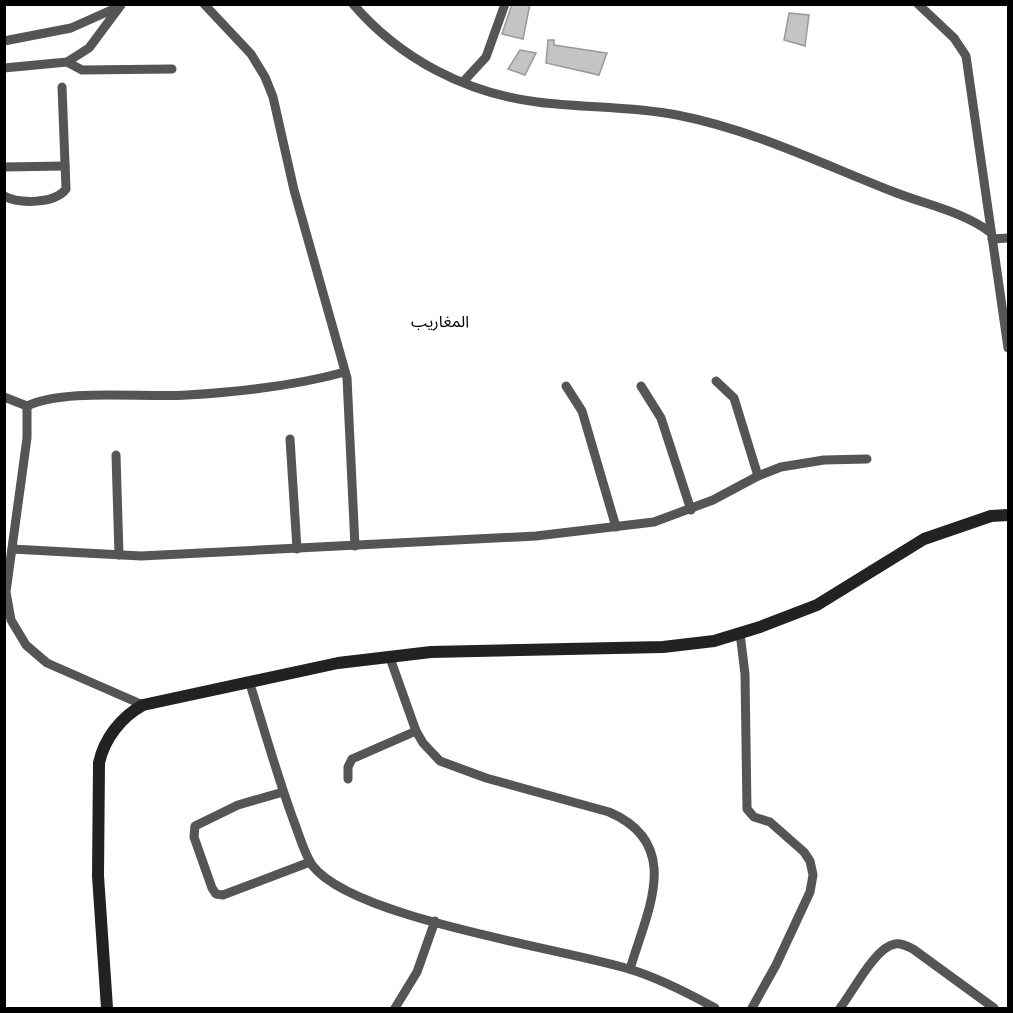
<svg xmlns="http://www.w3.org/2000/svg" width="1013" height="1013" viewBox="0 0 1013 1013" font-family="Roboto,'Noto Sans Arabic',sans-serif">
  <rect width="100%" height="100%" fill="#fff"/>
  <g fill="#c4c4c4" stroke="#999" stroke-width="1.5">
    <polygon points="512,4 530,4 523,39 502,34"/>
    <polygon points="789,13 809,15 805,46 784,40"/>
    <polygon points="548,40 554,40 554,45 607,53 599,75 546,63"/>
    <polygon points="520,50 536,53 525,75 508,69"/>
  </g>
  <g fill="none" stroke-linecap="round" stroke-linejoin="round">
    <g stroke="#555" stroke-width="9">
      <polyline points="204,4 251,54 265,77 273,97 294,190 347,378 355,546"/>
      <path d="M353,4C400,59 466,93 537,102C583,108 631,106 677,115C754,130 822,164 894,192C927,205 961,211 990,232"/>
      <polyline points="918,4 954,38 966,56 1008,348"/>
      <polyline points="4,41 71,28 118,7"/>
      <polyline points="67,62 82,70 172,69"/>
      <polyline points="4,68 67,62 89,48 121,5"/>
      <polyline points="463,82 486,57 505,4"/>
      <polyline points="4,167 65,166"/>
      <path d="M4,196C19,204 55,204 66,189L62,87"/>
      <polyline points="992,239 1008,238"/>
      <polyline points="716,381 734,398 758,476"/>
      <polyline points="566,386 582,411 616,527"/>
      <polyline points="641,386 661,418 691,510"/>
      <polyline points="4,397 27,406 27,438 6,592 11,620 26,645 47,663 143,705"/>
      <path d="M27,406C65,388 143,398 187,395C239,392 294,386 345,372"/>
      <polyline points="290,439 297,549"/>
      <polyline points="116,455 119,555"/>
      <polyline points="12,549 141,556 536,536 654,522 713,500 758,476 781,467 824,460 867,459"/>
      <polyline points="740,633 745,674 747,809 754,817 770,822 804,852 810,861 813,875 810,892 776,965 752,1008"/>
      <path d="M390,658L416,731L423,743L440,761L486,778L609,812C684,844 647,911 630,969"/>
      <path d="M250,684C264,729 277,775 293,819C299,834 303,851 312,865C351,918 560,948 629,969C659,978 688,993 715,1008"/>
      <polyline points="348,779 348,767 352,759 416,731"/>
      <polyline points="283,792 238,805 195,826 194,837 212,888 216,894 223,895 310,862"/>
      <polyline points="395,1008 417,972 435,921"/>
      <path d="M840,1008C853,992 875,947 895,944C901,943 907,946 913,949L994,1008"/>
    </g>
    <path stroke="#222" stroke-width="12" d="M107,1008L98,876L99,763C104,739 121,717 143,705L338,663L431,652L663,647L714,641L760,627L817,605L924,539L991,516L1008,515"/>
  </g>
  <g text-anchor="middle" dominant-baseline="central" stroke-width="5" stroke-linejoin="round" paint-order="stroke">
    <g font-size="16" fill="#000" stroke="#fff">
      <text x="440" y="321">المغاريب</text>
    </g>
  </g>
  <rect width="1013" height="1013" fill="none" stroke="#000000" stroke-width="12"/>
</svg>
